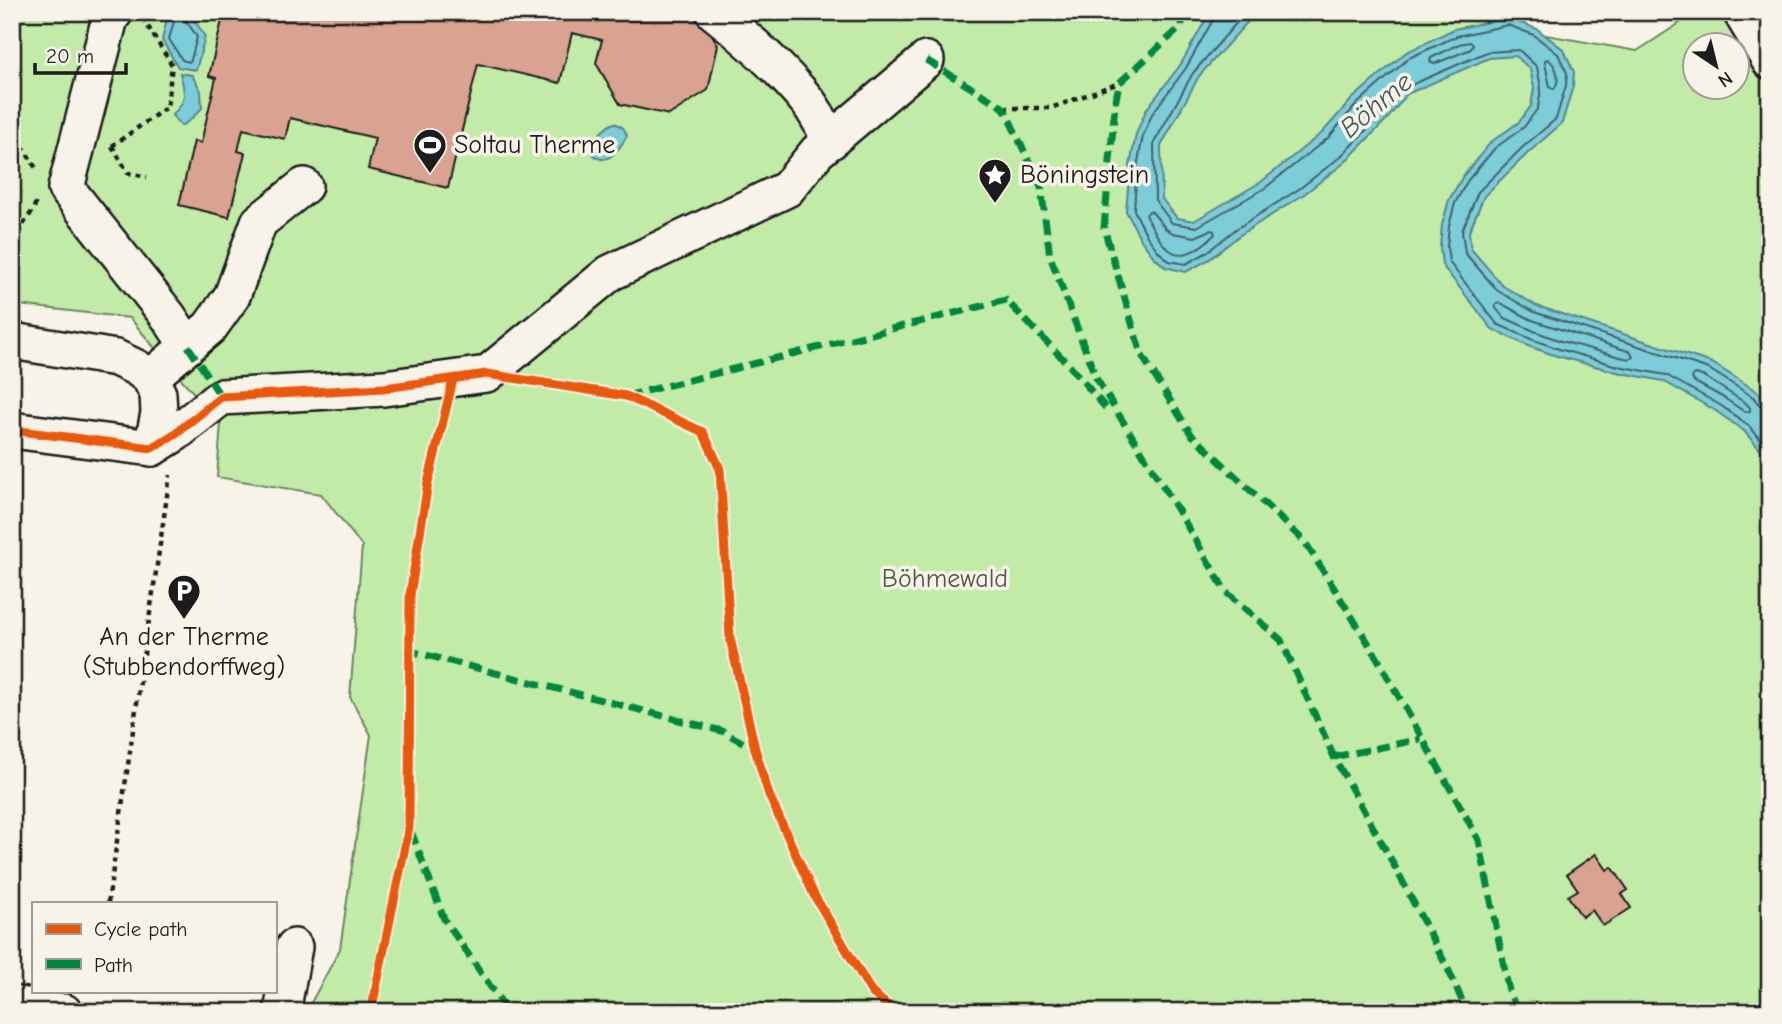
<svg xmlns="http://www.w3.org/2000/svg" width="1782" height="1024" viewBox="0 0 1782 1024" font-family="'Comic Neue',sans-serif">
  <rect width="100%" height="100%" fill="#f7f3e8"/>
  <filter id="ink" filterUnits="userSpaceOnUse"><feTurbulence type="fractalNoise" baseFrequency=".0143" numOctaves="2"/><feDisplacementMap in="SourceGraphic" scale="14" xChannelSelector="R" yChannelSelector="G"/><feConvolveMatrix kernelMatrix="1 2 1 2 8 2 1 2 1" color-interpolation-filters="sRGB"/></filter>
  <g filter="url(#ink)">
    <path fill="#c1eba7" stroke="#6e8462" stroke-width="2" fill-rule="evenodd" d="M12,12H1487L1501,27L1637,51L1697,12H1754L1770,41V1012H306L340,949L371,735L350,697L362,546L321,494L217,477L221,423L173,370L130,318L19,305L12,312ZM1694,46H1736V88H1694Z"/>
    <g fill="#7dccd9" stroke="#56868d" stroke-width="2">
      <path d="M176,12C192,12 198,25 205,37L196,70L178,67L162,40L168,14Z"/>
      <polygon points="1210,12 1254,12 1252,17 1199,76 1161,146 1162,199 1177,218 1194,221 1261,182 1323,132 1352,99 1405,53 1454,29 1508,18 1537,29 1564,50 1574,72 1573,86 1562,123 1528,153 1484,196 1469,232 1471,249 1503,286 1537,306 1712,363 1758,392 1770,407 1770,466 1764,454 1744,431 1716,411 1663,381 1617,372 1557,356 1528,346 1492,329 1442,265 1440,247 1442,225 1449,200 1463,176 1491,142 1519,122 1531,106 1534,88 1530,69 1516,56 1489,58 1407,94 1389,117 1344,163 1303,195 1240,235 1210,259 1186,272 1165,267 1153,256 1141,240 1126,211 1130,166 1136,134 1146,110 1181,64"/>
      <path d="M180,73L192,75L201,91L202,108L189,121L181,126L172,115C188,101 185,92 180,73Z"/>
      <path d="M614,123C622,126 625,128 627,136C619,150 604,171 591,151C593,140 604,127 614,123Z"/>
    </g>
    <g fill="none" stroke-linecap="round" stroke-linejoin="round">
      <g stroke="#436268" stroke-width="2">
        <polyline points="1215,12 1214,18 1186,68 1152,114 1143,136 1137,167 1134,210 1147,236 1158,251 1169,261 1186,264 1206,253 1236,229 1299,189 1339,158 1384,112 1404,88 1487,52 1519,50 1537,67 1541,88 1538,108 1524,127 1495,148 1468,180 1455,203 1449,226 1447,247 1449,262 1497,324 1531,339 1559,349 1618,366 1666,375 1720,405 1748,425 1770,451"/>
        <polyline points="1246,12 1193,73 1154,143 1155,200 1172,223 1197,227 1265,188 1328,138 1357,104 1409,58 1457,36 1508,25 1534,35 1558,54 1567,73 1566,85 1556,119 1523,147 1478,192 1462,231 1465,253 1498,291 1534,312 1709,369 1753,397 1763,409 1770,410"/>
        <path d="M177,15C186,19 192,29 197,37L191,60L189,62L182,60L169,39L175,18Z"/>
        <polygon points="1470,42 1473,45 1471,49 1434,64 1430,62 1431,58 1459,44"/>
        <path d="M1548,59C1557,66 1561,80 1554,89L1550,87L1545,63V60Z"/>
        <path d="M1149,211L1152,212L1166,229L1173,233L1195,237L1211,230L1214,231L1215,234C1179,270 1165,254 1146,215Z"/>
        <polygon points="1497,303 1500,303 1532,320 1631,352 1633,357 1630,359 1620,357 1561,341 1534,331 1503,317 1495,307"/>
        <polygon points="1696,374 1705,377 1747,404 1750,408 1750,411 1745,412 1724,398 1693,381 1692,376"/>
      </g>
    </g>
    <g fill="#d9a291" stroke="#1c1c1c" stroke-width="2">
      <polygon points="224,12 699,12 718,45 708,90 669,115 620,104 596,63 602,40 572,33 560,83 478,64 448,188 368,169 375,138 290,118 285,139 243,129 238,151 245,153 229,217 179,205 194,141 201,143 216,78 209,76"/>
      <polygon points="1596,854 1607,870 1612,867 1628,890 1622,894 1631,908 1603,926 1592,910 1582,917 1568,896 1578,890 1567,874"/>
    </g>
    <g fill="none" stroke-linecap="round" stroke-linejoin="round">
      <defs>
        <g id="minor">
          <polyline points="115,12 110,18 66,188 168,316 188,346"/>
          <path d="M714,12C749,40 781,68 809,103C817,114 824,128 831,141"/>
          <polyline points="1741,12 1770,61"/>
          <polyline points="12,341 116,358 137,368 150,378 158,394 159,413 152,448"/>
          <polyline points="150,378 210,327 232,296 259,222 304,186"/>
          <polyline points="12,430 152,448 176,433 221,397 384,388 487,374 610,273 787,189 817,152 926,60"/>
          <polyline points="12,1004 64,1012"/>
          <polyline points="282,1012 294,947"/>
        </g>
      </defs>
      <use href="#minor" stroke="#1c1c1c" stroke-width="40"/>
      <g stroke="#1c1c1c" stroke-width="4.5" stroke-dasharray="5 5" stroke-linecap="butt">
        <polyline points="1004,108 1051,108 1119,83"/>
        <polyline points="12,129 37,170"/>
        <polyline points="112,146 167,107 172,65 145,22"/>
        <polyline points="112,146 128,173 147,177"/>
        <polyline points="12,241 33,210 36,202"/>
        <polyline points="410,651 410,595 428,483 445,412"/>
        <polyline points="108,903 170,475"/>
      </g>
      <use href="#minor" stroke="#f7f3e8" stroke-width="35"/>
      <g stroke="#00873e" stroke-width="7" stroke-dasharray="14 7" stroke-linecap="butt">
        <polyline points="1185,12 1181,27 1119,83 1115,105 1104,228 1141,354 1191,434 1305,542 1374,652 1479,840 1508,987 1517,1012"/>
        <polyline points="926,60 1004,108 1041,187 1050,256 1096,378 1176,507 1226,592 1281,640 1334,757 1394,865 1449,971 1467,1012"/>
        <polyline points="188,346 221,397"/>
        <polyline points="626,396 1006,300 1068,364 1110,413"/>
        <polyline points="410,655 410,651 722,731 755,749"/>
        <polyline points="1334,757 1421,739"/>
        <polyline points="411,831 444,919 508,1012"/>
      </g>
      <defs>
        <g id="cycleway">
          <polyline points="12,430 152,448 176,433 221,397 384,388 487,374 626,396 703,432 720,469 730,638 755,749 769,795 814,895 872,993 896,1012"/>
          <polyline points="371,1012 409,827 410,595 428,483 453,380"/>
        </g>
      </defs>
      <use href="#cycleway" stroke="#f7f3e8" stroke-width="13"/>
      <use href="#cycleway" stroke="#e8590c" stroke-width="9"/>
    </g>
  </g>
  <defs>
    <symbol id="stadium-pin" viewBox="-11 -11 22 30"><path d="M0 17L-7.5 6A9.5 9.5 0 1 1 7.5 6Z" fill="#1c1c1c" stroke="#f7f3e8"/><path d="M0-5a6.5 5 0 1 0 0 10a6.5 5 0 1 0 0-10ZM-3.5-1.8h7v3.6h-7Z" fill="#fff"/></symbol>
    <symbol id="sight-pin" viewBox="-11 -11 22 30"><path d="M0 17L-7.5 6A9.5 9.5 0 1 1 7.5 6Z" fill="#1c1c1c" stroke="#f7f3e8"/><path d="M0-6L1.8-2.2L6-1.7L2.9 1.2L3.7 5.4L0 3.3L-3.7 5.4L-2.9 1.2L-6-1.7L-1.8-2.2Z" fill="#fff"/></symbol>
    <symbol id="parking-pin" viewBox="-11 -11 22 30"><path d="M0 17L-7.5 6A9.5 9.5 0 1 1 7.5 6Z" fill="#1c1c1c" stroke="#f7f3e8"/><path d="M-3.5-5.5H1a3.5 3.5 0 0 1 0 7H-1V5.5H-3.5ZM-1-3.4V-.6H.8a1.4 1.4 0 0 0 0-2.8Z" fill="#fff"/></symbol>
  </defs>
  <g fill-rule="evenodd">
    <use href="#stadium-pin" x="411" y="126" width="38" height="52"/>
    <use href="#sight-pin" x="976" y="156" width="38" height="52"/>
    <use href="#parking-pin" x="165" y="572" width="38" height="52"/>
  </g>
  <g text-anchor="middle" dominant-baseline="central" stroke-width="7" stroke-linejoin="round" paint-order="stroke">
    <g font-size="26" fill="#1c1c1c" stroke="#f7f3e8" text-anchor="start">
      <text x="454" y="145">Soltau Therme</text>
      <text x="1020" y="175">Böningstein</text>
      <text x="184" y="637" text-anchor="middle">An der Therme<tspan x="184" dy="30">(Stubbendorffweg)</tspan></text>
    </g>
    <g font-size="26" fill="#4e5a46" stroke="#f7f3e8">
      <text x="945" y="579">Böhmewald</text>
    </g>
    <g font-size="28" font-style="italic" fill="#3e5a5e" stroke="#f7f3e8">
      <text transform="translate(1376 105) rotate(-40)">Böhme</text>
    </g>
  </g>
  <rect width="1782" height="1024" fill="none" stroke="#f7f3e8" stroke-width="42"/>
  <rect x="21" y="21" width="1740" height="982" fill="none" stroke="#1c1c1c" stroke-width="2.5" filter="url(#ink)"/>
  <rect x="32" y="902" width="245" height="91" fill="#f7f3e8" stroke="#9f9d96" stroke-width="2"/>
  <rect x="46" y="924" width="35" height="10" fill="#e8590c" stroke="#9f9d96" stroke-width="2"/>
  <text x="94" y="936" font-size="21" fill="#1c1c1c">Cycle path</text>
  <rect x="46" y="959" width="35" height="10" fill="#00873e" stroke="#9f9d96" stroke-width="2"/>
  <text x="94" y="972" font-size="21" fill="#1c1c1c">Path</text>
  <g transform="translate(1716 66) rotate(145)"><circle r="33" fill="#f7f3e8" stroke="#9f9d96" stroke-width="2"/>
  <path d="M0-5L12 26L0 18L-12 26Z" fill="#1c1c1c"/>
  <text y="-10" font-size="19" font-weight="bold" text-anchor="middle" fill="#1c1c1c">N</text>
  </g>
  <path d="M35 63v10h91v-10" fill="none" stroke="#1c1c1c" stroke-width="3.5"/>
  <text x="46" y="63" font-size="21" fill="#1c1c1c" stroke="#f7f3e8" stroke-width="5" paint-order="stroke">20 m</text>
</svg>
